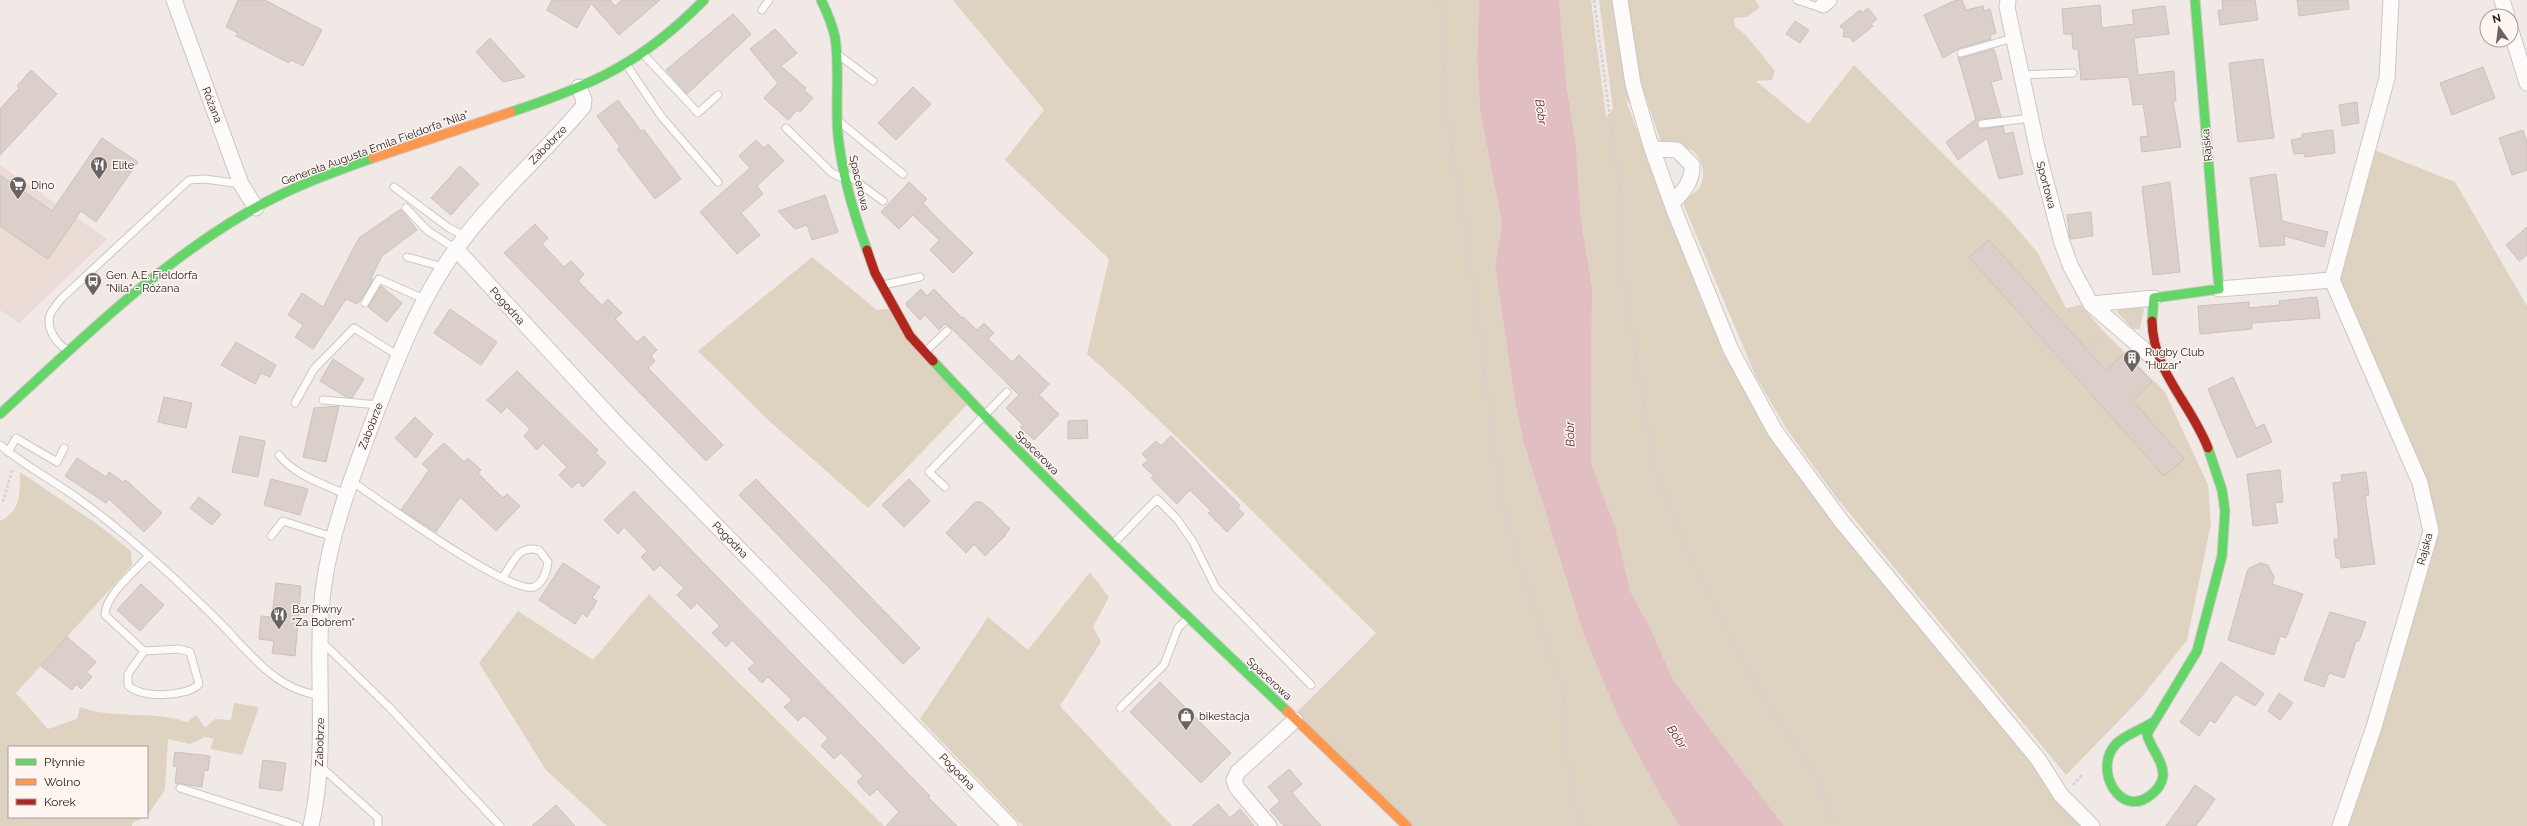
<svg xmlns="http://www.w3.org/2000/svg" width="2527" height="826" viewBox="0 0 2527 826" font-family="Raleway,sans-serif">
  <rect width="100%" height="100%" fill="#f1e9e6"/>
  <polygon fill="#eadbd4" points="0,165 107,239 19,323 0,310"/>
  <g fill="#ded2c0">
    <path d="M953,0H1479L1477,59L1480,111L1502,224L1495,266L1515,402L1523,441L1583,633L1619,719L1662,799L1680,826H1408L1296,713L1376,633C1280,540 1187,443 1087,354L1109,259L1005,160L1044,110Z"/>
    <polygon points="1559,0 1591,0 1606,117 1613,109 1599,0 1613,0 1631,106 1625,98 1701,300 1718,339 1731,350 1775,431 2092,826 1784,826 1672,678 1651,629 1630,591 1591,464 1592,286 1581,220 1576,145 1567,88"/>
    <path d="M1626,0H1755L1760,7L1747,17L1734,18L1735,26C1750,37 1762,56 1775,71L1772,80L1756,81L1808,124L1854,65L2009,219L2037,252L2066,308L2081,305L2106,334L2165,392L2208,485L2211,524L2187,640L2141,698L2066,775L1836,497L1786,428L1756,377L1684,206L1683,198C1708,192 1708,167 1693,150L1662,145L1640,80Z"/>
    <polygon points="2369,148 2455,182 2527,306 2527,826 2340,826 2431,531 2420,483 2332,280"/>
    <polygon points="812,257 877,310 894,308 970,402 868,508 765,417 698,351"/>
    <polygon points="2119,307 2141,307 2144,309 2140,329 2133,329 2117,312"/>
    <path d="M20,472L97,524L131,551L132,565L16,693L48,729L77,719L80,707C117,720 151,710 187,722L196,715L205,728L215,719L231,720L234,703L259,707L242,755L210,749L214,739L205,737L190,744L168,739L165,790L147,816V747H9V817H145L132,823V826H0V521C21,511 20,493 20,472Z"/>
    <polygon points="1090,572 1109,597 1093,627 1101,642 1060,706 1172,826 1023,826 920,719 988,617 1028,650"/>
    <polygon points="649,594 884,826 607,826 546,770 479,663 518,611 593,660"/>
  </g>
  <polygon fill="#e1bec2" points="1479,0 1559,0 1567,88 1576,145 1581,220 1592,286 1591,464 1615,527 1630,591 1651,629 1672,678 1784,826 1680,826 1662,799 1619,719 1583,633 1523,441 1515,402 1495,266 1502,224 1480,111 1477,59"/>
  <g fill="#dad0c9" stroke="#c8c2bf">
    <polygon points="238,0 265,0 322,30 303,66 291,60 289,63 252,44 236,36 238,33 226,27"/>
    <polygon points="552,0 610,0 615,6 622,0 660,0 619,35 591,3 577,28 547,10"/>
    <polygon points="1956,0 1962,0 1966,10 1983,6 1984,11 1990,9 1996,33 1990,35 1991,39 1960,48 1943,58 1924,15"/>
    <polygon points="2222,0 2255,0 2258,20 2220,25 2218,10 2223,10"/>
    <polygon points="2297,0 2348,0 2349,9 2299,16"/>
    <polygon points="2100,5 2102,28 2134,24 2132,10 2165,6 2169,34 2134,38 2138,75 2174,71 2176,101 2173,101 2181,147 2142,152 2140,137 2148,136 2143,104 2133,105 2129,77 2081,80 2078,49 2073,49 2072,34 2064,34 2062,9"/>
    <polygon points="1868,8 1877,19 1871,24 1873,26 1853,42 1850,37 1843,37 1844,30 1840,26 1860,10 1862,13"/>
    <polygon points="733,14 751,34 687,94 666,70"/>
    <polygon points="1795,21 1809,30 1800,43 1786,34"/>
    <polygon points="775,29 797,53 781,66 806,88 804,90 813,98 800,112 797,110 788,120 764,98 778,83 750,49"/>
    <polygon points="490,38 525,77 503,82 476,52"/>
    <polygon points="1994,49 2002,79 1991,82 2001,117 1981,119 1977,125 1982,129 2003,126 2005,134 2013,132 2023,174 1999,179 1987,138 1958,160 1946,142 1976,119 1958,57 1962,58"/>
    <polygon points="2263,59 2274,138 2238,142 2229,63"/>
    <polygon points="2483,67 2495,98 2452,115 2440,83"/>
    <polygon points="31,70 57,94 0,155 0,109 19,88 17,86"/>
    <polygon points="913,87 931,104 896,140 878,123"/>
    <polygon points="618,100 641,131 644,130 681,179 655,199 617,149 620,147 597,116"/>
    <polygon points="2357,102 2359,123 2342,126 2339,105"/>
    <polygon points="2333,130 2335,153 2305,157 2304,153 2294,154 2291,140 2302,138 2302,134"/>
    <polygon points="2523,130 2527,142 2527,170 2512,175 2499,138"/>
    <polygon points="102,138 138,162 96,222 81,211 48,259 0,226 0,175 52,211"/>
    <polygon points="756,140 764,148 768,144 784,161 757,186 763,194 741,213 760,235 737,254 700,212 750,168 739,156"/>
    <polygon points="460,166 479,184 451,215 431,198"/>
    <polygon points="2276,174 2282,221 2328,232 2324,247 2284,236 2285,245 2260,247 2250,178"/>
    <polygon points="909,182 927,199 923,203 936,217 973,253 953,273 930,250 939,240 913,215 899,229 881,212"/>
    <polygon points="2170,182 2180,272 2153,275 2142,187"/>
    <polygon points="825,195 838,232 812,240 807,225 795,229 778,211"/>
    <polygon points="401,209 417,230 382,256 371,278 373,280 360,301 357,304 346,299 313,349 295,337 303,325 288,315 302,293 323,307 359,238"/>
    <polygon points="2091,212 2093,236 2070,239 2067,215"/>
    <polygon points="535,224 548,238 542,244 564,267 571,261 584,274 578,281 602,305 608,299 622,313 615,319 637,342 644,336 657,350 651,356 655,361 648,368 723,445 706,461 504,253"/>
    <polygon points="2527,227 2527,255 2519,261 2506,245"/>
    <polygon points="1989,240 2106,371 2124,353 2152,382 2133,401 2184,459 2164,476 1969,257"/>
    <polygon points="381,286 402,303 387,322 368,307"/>
    <polygon points="921,289 927,296 934,289 962,318 963,317 977,330 984,323 994,333 988,339 1012,362 1019,355 1049,384 1039,395 1059,414 1034,440 1020,427 1023,425 1006,408 1019,395 950,327 945,324 939,330 925,315 920,320 907,306 906,303"/>
    <polygon points="2317,297 2320,318 2252,323 2252,329 2200,334 2198,306 2249,302 2249,308 2280,305 2279,301"/>
    <polygon points="450,309 497,342 481,365 434,333"/>
    <polygon points="236,342 276,365 270,377 261,373 255,384 221,365"/>
    <polygon points="333,359 364,379 352,398 346,397 320,381"/>
    <polygon points="517,371 598,450 595,452 606,463 583,487 578,482 572,488 559,475 567,467 543,443 537,450 524,436 530,429 507,407 501,413 487,400"/>
    <polygon points="2233,377 2256,428 2264,424 2272,442 2237,458 2208,389"/>
    <polygon points="164,397 192,403 186,428 158,422"/>
    <polygon points="339,406 326,462 303,457 314,408"/>
    <polygon points="415,417 433,434 416,458 395,438"/>
    <polygon points="1087,420 1088,438 1068,439 1068,421"/>
    <polygon points="240,436 265,441 258,477 232,472"/>
    <polygon points="1171,436 1240,505 1238,508 1244,514 1227,532 1208,513 1211,511 1190,490 1177,504 1151,478 1154,476 1142,465 1148,460 1142,454 1156,441 1161,446"/>
    <polygon points="444,443 464,462 468,458 481,470 478,473 503,498 507,494 520,506 496,531 460,497 436,532 401,510 429,470 422,464"/>
    <polygon points="77,458 106,477 109,472 123,482 126,480 162,513 144,532 109,499 106,503 65,476"/>
    <polygon points="2280,470 2283,502 2275,503 2278,523 2253,526 2247,474"/>
    <polygon points="2366,472 2369,495 2365,496 2375,564 2341,568 2340,558 2336,558 2334,539 2338,539 2338,529 2333,483 2342,482 2341,475"/>
    <polygon points="271,479 308,489 300,515 264,505"/>
    <polygon points="756,479 920,648 903,664 739,495"/>
    <polygon points="909,479 930,501 904,527 882,505"/>
    <polygon points="634,491 930,796 928,797 957,826 886,826 899,812 877,789 870,796 857,782 863,776 841,753 834,759 821,746 828,738 804,715 798,721 784,707 792,700 768,677 762,683 748,669 755,663 732,640 726,647 712,633 720,626 697,603 691,609 677,595 684,588 660,565 654,571 641,557 647,551 624,527 618,534 604,520"/>
    <polygon points="199,497 221,514 212,525 190,508"/>
    <polygon points="975,502 981,502 991,510 1010,529 1005,534 1006,535 985,556 974,544 966,553 946,533"/>
    <polygon points="563,563 600,587 592,598 597,601 587,617 582,613 575,624 539,600"/>
    <polygon points="2260,563 2268,565 2274,577 2272,584 2303,594 2286,638 2280,636 2274,655 2228,640 2248,569"/>
    <polygon points="276,583 301,586 295,656 272,653 274,641 259,639 261,616 272,617"/>
    <polygon points="141,584 164,605 140,631 117,610"/>
    <polygon points="2330,612 2366,622 2359,641 2356,641 2344,678 2329,673 2324,687 2304,680"/>
    <polygon points="67,637 96,662 87,672 92,677 81,689 76,684 72,690 41,666"/>
    <polygon points="2221,662 2264,694 2255,706 2235,694 2215,723 2210,720 2199,736 2180,722"/>
    <polygon points="1160,682 1231,753 1201,783 1130,712"/>
    <polygon points="2279,693 2293,703 2280,720 2268,711"/>
    <polygon points="175,752 210,756 208,771 204,770 202,787 175,783 177,767 173,766"/>
    <polygon points="263,760 286,763 282,791 259,788"/>
    <polygon points="1289,769 1302,784 1292,793 1321,826 1284,826 1270,810 1280,801 1268,787"/>
    <polygon points="2195,785 2215,799 2196,826 2166,826"/>
    <polygon points="1218,804 1230,818 1240,809 1254,826 1192,826"/>
    <polygon points="556,805 575,826 532,826"/>
  </g>
  <g fill="none" stroke-linecap="round" stroke-linejoin="round">
    <defs>
      <g id="lane">
        <polyline points="1797,0 1821,8 1822,6"/>
        <polyline points="762,10 769,0"/>
        <polyline points="1961,53 2013,38"/>
        <polyline points="645,56 698,113 718,95"/>
        <polyline points="840,56 873,81"/>
        <polyline points="628,67 661,116 718,182"/>
        <polyline points="2021,75 2073,73"/>
        <polyline points="841,123 903,174"/>
        <polyline points="1982,124 2031,118"/>
        <polyline points="786,128 832,173 840,177"/>
        <polyline points="849,176 883,201"/>
        <polyline points="394,187 449,228 465,236"/>
        <polyline points="406,208 428,231 456,249"/>
        <polyline points="407,257 443,267"/>
        <polyline points="883,285 920,277"/>
        <polyline points="365,303 379,279 424,299"/>
        <path d="M66,349C56,343 46,328 50,315C52,310 58,303 61,299L189,180L205,179L241,184"/>
        <polyline points="927,350 947,331"/>
        <polyline points="323,400 379,405"/>
        <polyline points="295,403 314,369 354,328 397,355"/>
        <path d="M0,445C25,466 54,481 80,500C134,539 182,584 229,632C254,659 281,692 321,695"/>
        <polyline points="8,452 16,438 57,462 64,448"/>
        <path d="M279,455C294,475 324,484 347,495"/>
        <path d="M351,481C377,498 511,596 534,587C543,583 547,571 548,562L539,550C517,544 514,563 502,578"/>
        <polyline points="945,487 929,472 1007,392"/>
        <polyline points="271,536 283,521 333,537"/>
        <polyline points="1114,543 1157,499 1177,519 1193,542 1216,588 1311,685"/>
        <polyline points="321,641 390,708 500,826"/>
        <path d="M144,651L128,674V685C139,699 188,697 199,684L190,652L179,649L144,651L105,615C105,595 136,570 149,556"/>
        <polyline points="1120,708 1164,665 1178,628 1187,619"/>
        <polyline points="320,766 378,818 378,826"/>
        <polyline points="180,788 298,826"/>
      </g>
      <g id="street">
        <polyline points="174,0 241,184 256,208"/>
        <polyline points="1620,0 1633,84 1651,146 1674,210 1731,350 1775,431 1842,522 2038,759 2061,795 2092,826"/>
        <polyline points="2008,0 2007,7 2038,152 2062,243 2071,267 2091,304 2158,362"/>
        <polyline points="2502,0 2507,16"/>
        <polyline points="1823,5 1829,0"/>
        <polyline points="2511,31 2527,83"/>
        <path d="M1653,149L1677,150L1692,165C1693,181 1683,192 1672,203"/>
        <polyline points="456,249 616,423 1010,826"/>
        <polyline points="2219,289 2332,280"/>
        <polyline points="2091,304 2154,298"/>
        <path d="M311,826C329,748 314,669 323,591C330,534 351,480 371,426C397,359 420,295 465,237C501,190 545,152 583,107L584,100L579,87"/>
        <polyline points="1269,826 1237,788 1234,780 1238,772 1295,720"/>
        <polyline points="2340,826 2374,727 2431,531 2420,483 2332,280 2387,78 2391,0"/>
      </g>
      <g id="fast">
        <path d="M821,0C827,12 832,24 835,37C840,69 835,103 838,135C842,175 853,212 867,250"/>
        <path d="M511,112C593,85 642,63 704,0"/>
        <polyline points="2152,321 2154,298 2219,289 2195,0"/>
        <path d="M933,361C1046,483 1167,597 1287,711"/>
        <path d="M0,414C79,342 155,266 248,212C287,189 330,173 373,158"/>
        <path d="M2153,722C2141,730 2126,734 2116,744C2092,769 2121,821 2152,794C2157,790 2162,783 2163,776C2164,761 2150,748 2147,734L2197,651L2222,556L2225,511L2222,490L2208,448"/>
      </g>
      <g id="slow">
        <polyline points="373,158 511,112"/>
        <polyline points="1287,711 1407,826"/>
      </g>
      <g id="jam">
        <polyline points="867,250 875,273 910,336 933,361"/>
        <path d="M2152,321C2153,372 2190,402 2208,448"/>
      </g>
    </defs>
    <use href="#lane" stroke="#cdc6c3" stroke-width="9"/>
    <use href="#street" stroke="#cdc6c3" stroke-width="17"/>
    <use href="#fast" stroke="#cdc6c3" stroke-width="11"/>
    <use href="#slow" stroke="#cdc6c3" stroke-width="11"/>
    <use href="#jam" stroke="#cdc6c3" stroke-width="11"/>
    <g stroke="#d3d1d1" stroke-width="2.5" stroke-dasharray="3 2" stroke-linecap="butt">
      <polyline points="1440,0 1447,120 1471,265 1500,493 1520,566 1564,694 1567,757 1576,808 1585,826"/>
      <polyline points="1594,0 1623,214 1620,263 1655,471 1692,561 1756,685 1819,782 1834,826"/>
      <polyline points="1971,260 1991,242"/>
      <polyline points="1986,276 2006,259"/>
      <polyline points="2005,298 2025,280"/>
      <polyline points="2020,314 2039,296"/>
      <polyline points="2040,337 2059,318"/>
      <polyline points="2054,353 2073,334"/>
      <polyline points="2068,368 2103,336"/>
      <polyline points="2096,398 2115,381"/>
      <polyline points="2117,422 2136,404"/>
      <polyline points="2135,444 2155,426"/>
      <polyline points="2150,459 2169,442"/>
      <polyline points="3,502 12,470"/>
      <polyline points="2073,785 2082,775"/>
    </g>
    <use href="#lane" stroke="#fdfcfb" stroke-width="7"/>
    <use href="#street" stroke="#fdfcfb" stroke-width="15"/>
    <use href="#fast" stroke="#63d668" stroke-width="9"/>
    <use href="#slow" stroke="#ff974d" stroke-width="9"/>
    <use href="#jam" stroke="#b3261e" stroke-width="9"/>
  </g>
  <defs>
    <symbol id="restaurant-pin" viewBox="-11 -11 22 30"><path d="M0 17L-7.5 6A9.5 9.5 0 1 1 7.5 6Z" fill="#696361" stroke="#fff6f2"/><path d="M-5-6h1v4h1v-4h1v4h1v-4h1v5L-1.5 .5V6h-2V.5L-5-1ZM5-6V6H3V1.5H1.5Q1.5-4 5-6Z" fill="#fff"/></symbol>
    <symbol id="supermarket-pin" viewBox="-11 -11 22 30"><path d="M0 17L-7.5 6A9.5 9.5 0 1 1 7.5 6Z" fill="#696361" stroke="#fff6f2"/><path d="M-6-5.5h2.5l.6 2H6L4.5 2H-2.5L-4.4-4H-6ZM-1.5 3.2a1.3 1.3 0 1 0 .1 0ZM3 3.2a1.3 1.3 0 1 0 .1 0Z" fill="#fff"/></symbol>
    <symbol id="bus-pin" viewBox="-11 -11 22 30"><path d="M0 17L-7.5 6A9.5 9.5 0 1 1 7.5 6Z" fill="#696361" stroke="#fff6f2"/><path d="M-5-6H5V4H4V6H2V4H-2V6H-4V4H-5ZM-3.5-4V0h7V-4ZM-3.5 1.2v1.5H-2V1.2ZM2 1.2v1.5H3.5V1.2Z" fill="#fff"/></symbol>
    <symbol id="building-pin" viewBox="-11 -11 22 30"><path d="M0 17L-7.5 6A9.5 9.5 0 1 1 7.5 6Z" fill="#696361" stroke="#fff6f2"/><path d="M-4-6H4V6H1V3H-1V6H-4ZM-2.5-4.3h1.7v1.8h-1.7ZM.8-4.3h1.7v1.8H.8ZM-2.5-1h1.7V.8h-1.7ZM.8-1h1.7V.8H.8Z" fill="#fff"/></symbol>
    <symbol id="shop-pin" viewBox="-11 -11 22 30"><path d="M0 17L-7.5 6A9.5 9.5 0 1 1 7.5 6Z" fill="#696361" stroke="#fff6f2"/><path d="M-5-2.5h2.3a2.7 3.5 0 0 1 5.4 0H5L5.5 6h-11ZM-1.5-2.5h3a1.5 2.3 0 0 0-3 0Z" fill="#fff"/></symbol>
  </defs>
  <g fill-rule="evenodd">
    <use href="#restaurant-pin" x="89" y="155" width="20" height="27"/>
    <use href="#supermarket-pin" x="8" y="175" width="20" height="27"/>
    <use href="#bus-pin" x="83" y="271" width="20" height="27"/>
    <use href="#building-pin" x="2122" y="348" width="20" height="27"/>
    <use href="#restaurant-pin" x="269" y="605" width="20" height="27"/>
    <use href="#shop-pin" x="1176" y="706" width="20" height="27"/>
  </g>
  <g text-anchor="middle" dominant-baseline="central" stroke-width="3" stroke-linejoin="round" paint-order="stroke">
    <g font-size="11" fill="#201b19" stroke="#fff6f2">
      <text transform="translate(212 105) rotate(69)">Różana</text>
      <text transform="translate(548 145) rotate(-46)">Zabobrze</text>
      <text transform="translate(2207 145) rotate(-95)">Rajska</text>
      <text transform="translate(375 148) rotate(-20)">Generała Augusta Emila Fieldorfa "Nila"</text>
      <text transform="translate(859 183) rotate(77)">Spacerowa</text>
      <text transform="translate(2046 185) rotate(75)">Sportowa</text>
      <text transform="translate(507 306) rotate(48)">Pogodna</text>
      <text transform="translate(371 426) rotate(-69)">Zabobrze</text>
      <text transform="translate(1037 453) rotate(45)">Spacerowa</text>
      <text transform="translate(730 540) rotate(46)">Pogodna</text>
      <text transform="translate(2425 549) rotate(-75)">Rajska</text>
      <text transform="translate(1269 679) rotate(43)">Spacerowa</text>
      <text transform="translate(320 742) rotate(-88)">Zabobrze</text>
      <text transform="translate(957 772) rotate(46)">Pogodna</text>
    </g>
    <g font-size="11" fill="#201b19" stroke="#fff6f2" text-anchor="start">
      <text x="112" y="165">Elite</text>
      <text x="31" y="185">Dino</text>
      <text x="106" y="275">Gen. A.E. Fieldorfa<tspan x="106" dy="13">"Nila" - Różana</tspan></text>
      <text x="2145" y="352">Rugby Club<tspan x="2145" dy="13">"Huzar"</tspan></text>
      <text x="292" y="609">Bar Piwny<tspan x="292" dy="13">"Za Bobrem"</tspan></text>
      <text x="1199" y="716">bikestacja</text>
    </g>
    <g font-size="12" font-style="italic" fill="#561d29" stroke="#fff6f2">
      <text transform="translate(1541 112) rotate(82)">Bóbr</text>
      <text transform="translate(1570 434) rotate(-92)">Bóbr</text>
      <text transform="translate(1677 737) rotate(56)">Bóbr</text>
    </g>
  </g>
  <rect x="8" y="746" width="140" height="72" fill="#fff6f2" stroke="#a69e9b"/>
  <rect x="16" y="759" width="20" height="6" fill="#63d668" stroke="#a69e9b"/>
  <text x="44" y="766" font-size="12" fill="#201b19">Płynnie</text>
  <rect x="16" y="779" width="20" height="6" fill="#ff974d" stroke="#a69e9b"/>
  <text x="44" y="786" font-size="12" fill="#201b19">Wolno</text>
  <rect x="16" y="799" width="20" height="6" fill="#b3261e" stroke="#a69e9b"/>
  <text x="44" y="806" font-size="12" fill="#201b19">Korek</text>
  <g transform="translate(2499 28) rotate(346)"><circle r="19" fill="#fff6f2" stroke="#a69e9b"/>
  <path d="M0-3L7 15L0 10L-7 15Z" fill="#696361"/>
  <text y="-6" font-size="11" font-weight="bold" text-anchor="middle" fill="#201b19">N</text>
  </g>
</svg>
